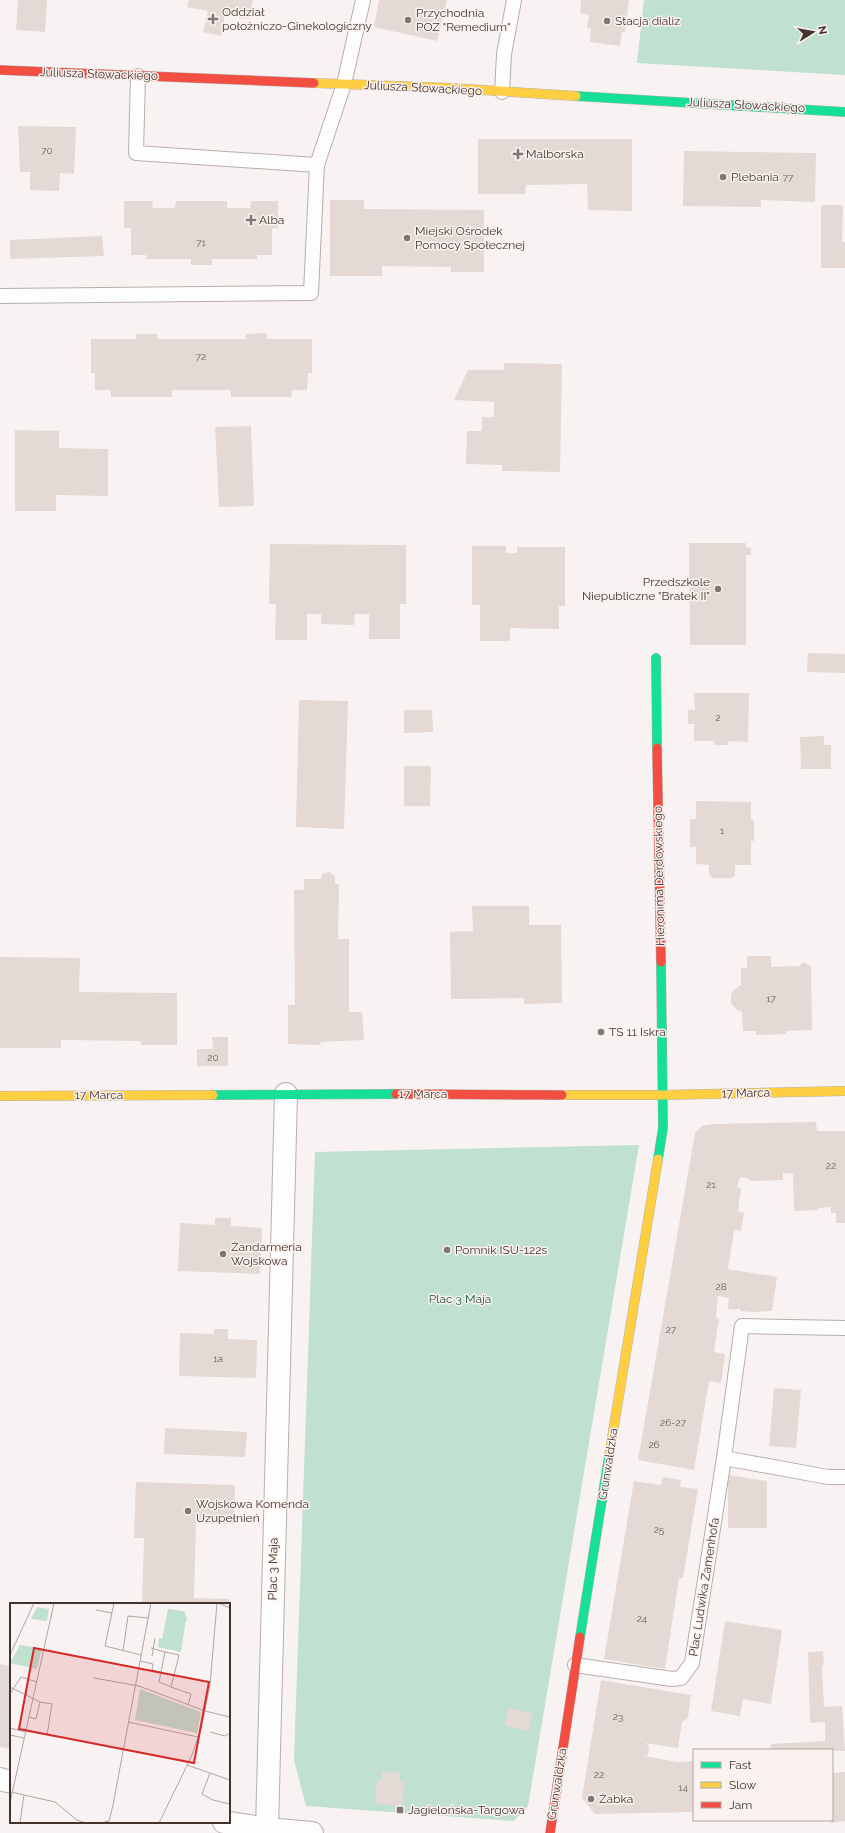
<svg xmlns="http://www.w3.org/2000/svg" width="845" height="1833" viewBox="0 0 845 1833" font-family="Raleway,sans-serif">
  <rect width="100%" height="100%" fill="#f8f3f2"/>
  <g fill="#c0e0d0">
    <polygon points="644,0 845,0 845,75 637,63"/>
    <polygon points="639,1145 528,1806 514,1821 306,1806 294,1760 315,1152"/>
  </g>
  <g fill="#e4d9d5">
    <polygon points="18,0 47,0 45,32 16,30"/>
    <polygon points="189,0 253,0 249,19 225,15 221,36 203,32 208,11 187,7"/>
    <polygon points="379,0 447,0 437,41 374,27"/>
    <polygon points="579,0 629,0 625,32 622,32 620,46 590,42 591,28 587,28 589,15 580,13 581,1"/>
    <polygon points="18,126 76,127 74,174 60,173 59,191 30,190 30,172 20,172"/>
    <polygon points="478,139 632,139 632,211 588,210 587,184 526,185 525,194 478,194"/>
    <polygon points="684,151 816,153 815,202 761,200 761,207 683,206"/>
    <polygon points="330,200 364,200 364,209 484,210 484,272 451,272 451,267 382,266 382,276 330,276"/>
    <polygon points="124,201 153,201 152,208 175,208 176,201 227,201 227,208 250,208 251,201 278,201 278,228 272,228 272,255 257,255 257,259 212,259 212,265 191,265 191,259 146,259 146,255 131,255 131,228 124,228"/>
    <polygon points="821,205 843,205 842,242 845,242 845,268 821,268"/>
    <polygon points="102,236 104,256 10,259 10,240"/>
    <polygon points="267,333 267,339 312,339 312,373 308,373 307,390 292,390 291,397 231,397 231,390 172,390 172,397 111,397 111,390 95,390 95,373 91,373 91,339 136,339 136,334 157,334 157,339 246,339 246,334"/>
    <polygon points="504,363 562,364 560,472 502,471 502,465 466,464 467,431 482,431 482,417 494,417 494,402 454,400 468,370 504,370"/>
    <polygon points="251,426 254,506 219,507 215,427"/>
    <polygon points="15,430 59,431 59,448 108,449 108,496 56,495 56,511 15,511"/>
    <polygon points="689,543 746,543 746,547 751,548 751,555 746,555 746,645 690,645"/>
    <polygon points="270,544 406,545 406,604 400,604 400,639 369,639 369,614 355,614 354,625 321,624 321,614 307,614 307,640 275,640 276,604 269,604"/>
    <polygon points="472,546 506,546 506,553 517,553 517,547 565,547 565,606 559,606 559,629 510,628 510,641 480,641 480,605 472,605"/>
    <polygon points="808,653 845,654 845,673 807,672"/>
    <polygon points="694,693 749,693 748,742 728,741 728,745 714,745 714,741 694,741 694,724 688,724 688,710 695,710"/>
    <polygon points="299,700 348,701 344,829 296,827"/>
    <polygon points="404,710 432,710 433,732 404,733"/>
    <polygon points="824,736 824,745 831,745 831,769 801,769 800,737"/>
    <polygon points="404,766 431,766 430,806 404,806"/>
    <polygon points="696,801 751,802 751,820 754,820 754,841 751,841 751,865 735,865 735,876 732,878 712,878 709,873 709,865 696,864 696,847 690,847 690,819 696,819"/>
    <polygon points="329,872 335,876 335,884 339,884 338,939 349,939 349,1012 362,1012 364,1040 321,1042 320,1045 288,1044 288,1005 295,1005 294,890 304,890 304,879 321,879 322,874"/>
    <polygon points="472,906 529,906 529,925 561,925 562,1003 524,1004 524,998 451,999 450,932 473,931"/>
    <polygon points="747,956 771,956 771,967 800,966 803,962 811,966 812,1030 786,1031 786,1034 756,1035 756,1031 743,1031 742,1012 736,1009 731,1003 731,994 735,989 741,985 741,968 747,968"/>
    <polygon points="0,957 80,958 79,992 177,993 177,1045 141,1045 141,1041 61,1040 61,1048 0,1048"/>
    <polygon points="212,1037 228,1037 228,1066 197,1066 197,1049 213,1049"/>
    <polygon points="816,1122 817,1131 845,1131 845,1223 836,1223 836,1213 831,1213 831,1207 818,1208 817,1210 794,1211 793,1174 783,1173 783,1180 751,1181 747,1178 740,1177 737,1187 741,1188 738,1211 744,1213 741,1231 734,1230 728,1269 777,1277 772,1311 751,1312 741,1311 739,1308 736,1310 728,1309 729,1298 718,1296 716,1318 719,1318 714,1352 725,1354 721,1383 709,1381 694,1470 638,1460 695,1133 702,1126 714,1124"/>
    <polygon points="215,1218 231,1218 231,1226 262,1228 260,1274 178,1271 180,1223 215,1225"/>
    <polygon points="214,1329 228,1329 228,1339 257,1340 256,1378 179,1376 180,1333 214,1334"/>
    <polygon points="774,1388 801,1390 796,1448 769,1446"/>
    <polygon points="165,1428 247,1432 245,1457 164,1454"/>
    <polygon points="728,1475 767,1481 767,1528 728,1528"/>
    <polygon points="663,1477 681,1480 680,1487 698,1489 683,1578 679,1578 665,1669 604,1659 634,1481 661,1485"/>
    <polygon points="136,1482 235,1485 234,1524 196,1523 194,1598 229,1599 229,1604 142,1604 144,1538 134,1538"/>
    <polygon points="725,1621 782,1630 771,1704 743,1699 740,1716 711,1711"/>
    <polygon points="823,1651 824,1665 822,1665 824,1707 842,1706 845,1751 771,1750 771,1744 825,1741 825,1722 810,1723 808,1652"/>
    <polygon points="0,1664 11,1666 11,1749 0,1747"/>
    <polygon points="601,1680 691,1695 688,1718 682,1722 678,1748 645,1743 649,1746 648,1755 644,1756 677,1762 694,1761 694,1812 595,1814 582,1798"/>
    <polygon points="509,1708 532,1713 529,1731 505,1726"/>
    <polygon points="382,1772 400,1773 400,1782 404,1782 402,1806 375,1804 377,1780 382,1780"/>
    <polygon points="845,1772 845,1821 830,1823 830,1820 832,1820 832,1773"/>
  </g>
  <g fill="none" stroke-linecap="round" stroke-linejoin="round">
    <defs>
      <g id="lane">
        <polyline points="138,76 136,153 317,165 344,84 363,0"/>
        <polyline points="502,92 504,54 514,0"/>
        <polyline points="0,296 311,293 317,165"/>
        <polyline points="724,1458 828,1477 845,1477"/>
        <polyline points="575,1665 672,1679 681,1678 692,1663 724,1458 742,1326 845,1328"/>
      </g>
      <g id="street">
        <polyline points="0,1779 11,1782"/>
        <polyline points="224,1822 267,1829 312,1833"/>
        <polyline points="267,1829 286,1094"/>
      </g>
      <g id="fast">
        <polyline points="576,96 845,112"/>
        <polyline points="656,658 657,748"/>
        <polyline points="213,1095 396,1094"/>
        <polyline points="658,1159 663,1128 661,962"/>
        <polyline points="580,1637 609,1456"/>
      </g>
      <g id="slow">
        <polyline points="314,83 450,88 576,96"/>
        <polyline points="562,1095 662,1095 845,1091"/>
        <polyline points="0,1096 213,1095"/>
        <polyline points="609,1456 658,1159"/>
      </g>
      <g id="jam">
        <polyline points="0,70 314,83"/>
        <polyline points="657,748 661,962"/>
        <polyline points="396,1094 562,1095"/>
        <polyline points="550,1833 580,1637"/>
      </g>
    </defs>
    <use href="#lane" stroke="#b7aeaa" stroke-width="16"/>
    <use href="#street" stroke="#b7aeaa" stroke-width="24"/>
    <use href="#fast" stroke="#b7aeaa" stroke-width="10"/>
    <use href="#slow" stroke="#b7aeaa" stroke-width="10"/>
    <use href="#jam" stroke="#b7aeaa" stroke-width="10"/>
    <use href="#lane" stroke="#fefdfd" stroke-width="14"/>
    <use href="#street" stroke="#fefdfd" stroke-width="22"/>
    <use href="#fast" stroke="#16e098" stroke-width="9"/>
    <use href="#slow" stroke="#ffcf43" stroke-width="9"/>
    <use href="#jam" stroke="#f24e42" stroke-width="9"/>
  </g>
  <g fill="#827672" stroke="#fbf2ef" stroke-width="1.5">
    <path d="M211 13h4v4h4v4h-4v4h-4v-4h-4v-4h4z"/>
    <circle cx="408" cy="20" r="4"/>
    <circle cx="607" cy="21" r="4"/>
    <path d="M516 148h4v4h4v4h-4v4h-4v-4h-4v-4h4z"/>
    <circle cx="723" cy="177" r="4"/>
    <path d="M249 214h4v4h4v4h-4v4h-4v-4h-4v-4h4z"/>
    <circle cx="407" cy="238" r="4"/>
    <circle cx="718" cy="589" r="4"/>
    <circle cx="601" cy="1032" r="4"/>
    <circle cx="447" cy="1250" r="4"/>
    <circle cx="223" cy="1254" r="4"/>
    <circle cx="188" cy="1511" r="4"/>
    <circle cx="591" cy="1799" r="4"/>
    <rect x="396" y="1806" width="8" height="8" rx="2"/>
  </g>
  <g text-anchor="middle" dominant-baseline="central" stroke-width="3" stroke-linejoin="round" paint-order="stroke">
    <g font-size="10" fill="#6d5f5a">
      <text x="47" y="150">70</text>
      <text x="788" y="177">77</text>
      <text x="201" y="242">71</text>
      <text x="201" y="356">72</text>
      <text x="718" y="717">2</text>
      <text x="722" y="830">1</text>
      <text x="771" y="998">17</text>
      <text x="213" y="1057">20</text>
      <text x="831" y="1165">22</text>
      <text x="711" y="1184">21</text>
      <text x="721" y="1286">28</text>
      <text x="671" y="1329">27</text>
      <text x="218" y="1358">1a</text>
      <text x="673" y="1422">26-27</text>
      <text x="654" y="1444">26</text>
      <text x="659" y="1529">25</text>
      <text x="642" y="1618">24</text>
      <text x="618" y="1716">23</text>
      <text x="599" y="1774">22</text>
      <text x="683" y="1787">14</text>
    </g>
    <g font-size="12" fill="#42332d" stroke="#fbf2ef" text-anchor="start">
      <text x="222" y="12">Oddział<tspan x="222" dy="14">położniczo-Ginekologiczny</tspan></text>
      <text x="416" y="13">Przychodnia<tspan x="416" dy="14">POZ "Remedium"</tspan></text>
      <text x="615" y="21">Stacja dializ</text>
      <text x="526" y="154">Malborska</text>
      <text x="731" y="177">Plebania</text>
      <text x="259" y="220">Alba</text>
      <text x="415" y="231">Miejski Ośrodek<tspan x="415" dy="14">Pomocy Społecznej</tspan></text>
      <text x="710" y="582" text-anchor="end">Przedszkole<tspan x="710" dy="14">Niepubliczne "Bratek II"</tspan></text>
      <text x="609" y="1032">TS 11 Iskra</text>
      <text x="231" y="1247">Żandarmeria<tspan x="231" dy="14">Wojskowa</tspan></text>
      <text x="455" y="1250">Pomnik ISU-122s</text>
      <text x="196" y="1504">Wojskowa Komenda<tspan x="196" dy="14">Uzupełnień</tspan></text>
      <text x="599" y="1799">Żabka</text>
      <text x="408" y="1810">Jagielońska-Targowa</text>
    </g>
    <g font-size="12" fill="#42332d" stroke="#fbf2ef">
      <text transform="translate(99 74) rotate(2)">Juliusza Słowackiego</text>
      <text transform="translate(423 88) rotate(3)">Juliusza Słowackiego</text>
      <text transform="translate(746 105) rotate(3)">Juliusza Słowackiego</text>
      <text transform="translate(659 876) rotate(-91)">Hieronima Derdowskiego</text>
      <text transform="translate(746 1093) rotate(-1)">17 Marca</text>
      <text x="423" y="1094">17 Marca</text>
      <text x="99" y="1095">17 Marca</text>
      <text transform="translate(608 1464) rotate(-81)">Grunwaldzka</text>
      <text transform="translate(273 1569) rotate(-89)">Plac 3 Maja</text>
      <text transform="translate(704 1587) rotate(-81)">Plac Ludwika Zamenhofa</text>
      <text transform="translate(557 1784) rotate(-81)">Grunwaldzka</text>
    </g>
    <g font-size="12" fill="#17533d" stroke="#fbf2ef">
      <text x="460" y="1299">Plac 3 Maja</text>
    </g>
  </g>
  <g transform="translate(10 1603)">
    <rect width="220" height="220" fill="#f8f3f2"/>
    <path d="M27,4L39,6L37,18L21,16ZM158,6L174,8L178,18L176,17L171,49L148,44L149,35L152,36ZM10,42L32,45L27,66L0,60ZM130,86L191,109L187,130L125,117Z" fill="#c0e0d0"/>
    <path fill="none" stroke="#afa6a3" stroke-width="1" d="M104,0L95,43L131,52M208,0L220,5M86,7L102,10M141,45L155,49M113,48L118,13L138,15M0,52L24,0M142,53L145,35M130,58L143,61L142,67L151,69M84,75L129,83L195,108L220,114M0,84L30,99L26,116L19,114M161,84L149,79L155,49L169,52L161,84L181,91L178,102M0,91L11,74L27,79M30,99L42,101L37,132M118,119L188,134M0,125L15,129M15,128L48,134M200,129L215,133L220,130M0,132L14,135M177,162L220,177M200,170L192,191L203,197L220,201M1,189L45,199L67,217L76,220M0,200L44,0M10,220L14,192M90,220L99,218L103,202L141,0M149,220L182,152L191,126L200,82L207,0"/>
    <path fill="#d62828" fill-opacity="0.15" stroke="#d62828" stroke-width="2" d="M24,45L199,79L184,160L9,126Z"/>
    <rect width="220" height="220" fill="none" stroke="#42332d" stroke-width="2"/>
  </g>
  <rect x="693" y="1749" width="140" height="72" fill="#fbf2ef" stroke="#b1a6a1"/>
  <rect x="701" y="1762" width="20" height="6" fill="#16e098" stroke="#b1a6a1"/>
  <text x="729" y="1769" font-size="12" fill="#42332d">Fast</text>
  <rect x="701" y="1782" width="20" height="6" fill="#ffcf43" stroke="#b1a6a1"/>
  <text x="729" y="1789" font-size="12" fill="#42332d">Slow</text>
  <rect x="701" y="1802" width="20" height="6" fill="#f24e42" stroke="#b1a6a1"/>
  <text x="729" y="1809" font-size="12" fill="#42332d">Jam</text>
  <g transform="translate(813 32) rotate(79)" stroke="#fbf2ef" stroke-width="3" paint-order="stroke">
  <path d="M0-3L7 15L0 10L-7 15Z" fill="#42332d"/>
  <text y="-6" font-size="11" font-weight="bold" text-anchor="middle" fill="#42332d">N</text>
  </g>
</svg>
